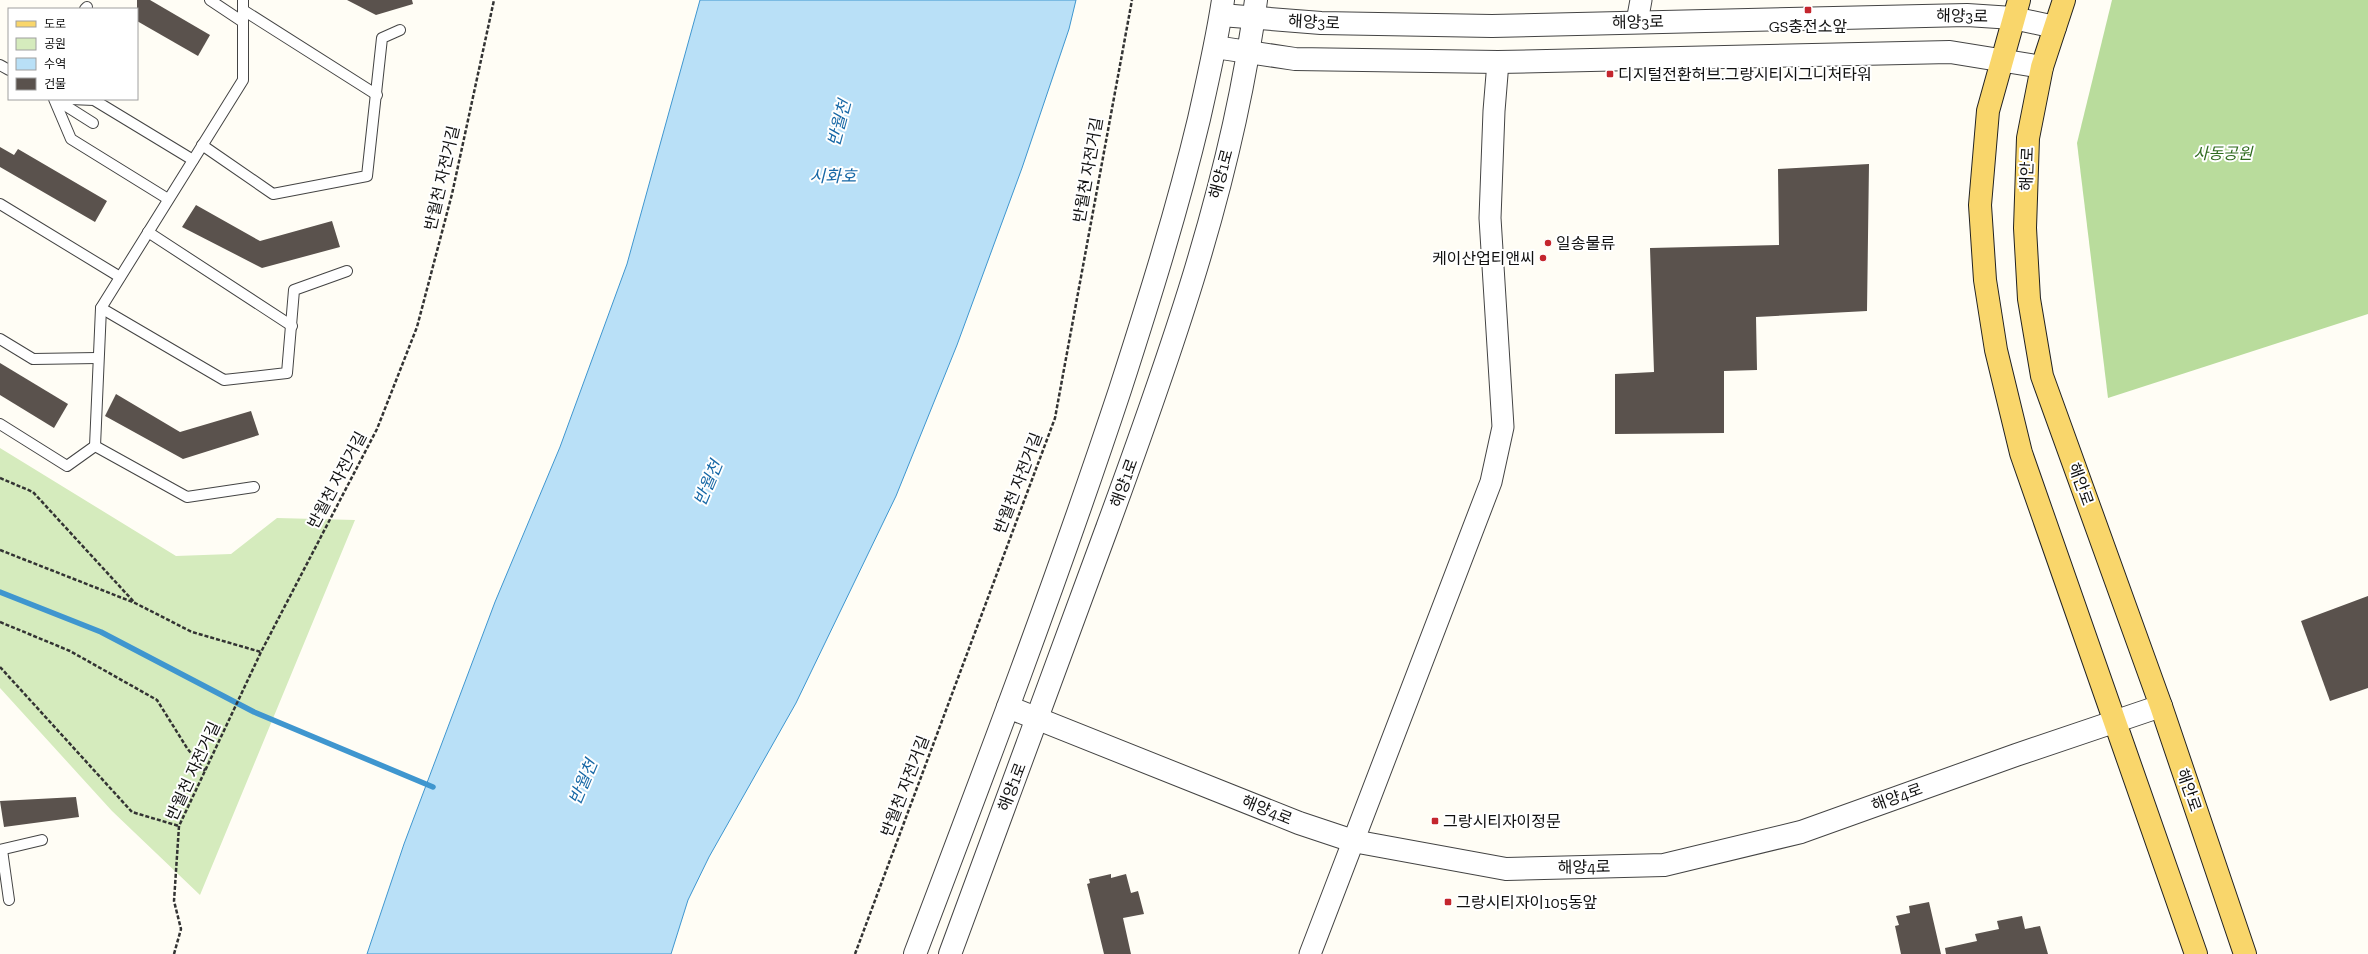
<svg xmlns="http://www.w3.org/2000/svg" width="2368" height="954" viewBox="0 0 2368 954" font-family="'Zilla Slab','Noto Sans KR',serif">
  <rect width="100%" height="100%" fill="#fffdf5"/>
  <polygon fill="#d5ebbd" points="0,448 176,556 231,554 277,518 355,520 200,895 112,811 0,688"/>
  <polygon fill="#b9dc9c" points="2112,0 2368,0 2368,314 2108,398 2077,143"/>
  <polygon fill="#b9e0f7" stroke="#3f96cf" points="700,0 1076,0 1069,29 1022,168 957,345 896,496 796,703 709,857 688,900 671,954 367,954 404,844 495,602 560,447 627,264"/>
  <g fill="none" stroke-linecap="round" stroke-linejoin="round">
    <polyline stroke="#3f96cf" stroke-width="5.5" points="0,592 101,632 254,712 433,787"/>
  </g>
  <g fill="#5a524d">
    <polygon points="137,0 150,0 210,35 198,56 137,21"/>
    <polygon points="347,0 412,0 413,4 376,15"/>
    <polygon points="0,147 14,155 18,149 107,201 95,222 0,167"/>
    <polygon points="1869,164 1867,311 1756,317 1757,370 1724,371 1724,433 1615,434 1615,374 1654,372 1650,248 1779,245 1778,169"/>
    <polygon points="196,205 260,241 332,221 340,247 262,268 182,227"/>
    <polygon points="0,363 68,404 54,428 0,395"/>
    <polygon points="116,394 180,432 251,411 259,435 183,459 105,416"/>
    <polygon points="2368,596 2368,688 2330,701 2301,621"/>
    <polygon points="76,797 79,817 4,827 0,801"/>
    <polygon points="1111,874 1111,878 1126,874 1131,893 1138,891 1144,914 1123,918 1131,954 1104,954 1087,884 1090,883 1089,879"/>
    <polygon points="1929,902 1941,954 1901,954 1895,926 1899,925 1896,916 1910,913 1909,906"/>
    <polygon points="2022,916 2025,929 2040,926 2048,954 1946,954 1945,948 1977,941 1975,934 1999,929 1997,921"/>
  </g>
  <g fill="none" stroke-linecap="round" stroke-linejoin="round">
    <defs>
      <g id="service">
        <polyline points="210,0 243,22"/>
        <polyline points="85,9 87,7"/>
        <polyline points="243,10 377,95"/>
        <polyline points="0,65 9,70"/>
        <polyline points="54,99 71,139 168,199"/>
        <polyline points="55,99 93,123"/>
        <polyline points="70,99 94,100 193,160"/>
        <polyline points="202,145 273,194 367,176 382,38 400,30"/>
        <polyline points="0,204 120,277"/>
        <polyline points="148,232 292,326"/>
        <polyline points="101,308 224,380 287,373 294,290 347,271"/>
        <polyline points="0,339 33,359 97,358"/>
        <polyline points="0,424 67,466 95,446"/>
        <polyline points="95,446 101,308 243,80 243,0"/>
        <polyline points="95,446 187,497 254,487"/>
        <polyline points="0,850 42,840"/>
        <polyline points="2,850 9,900"/>
      </g>
      <g id="minor">
        <polyline points="1637,22 1641,0"/>
        <polyline points="1310,954 1491,482 1503,427 1490,218 1494,111 1498,62"/>
      </g>
      <g id="tertiary">
        <polyline points="1221,15 1321,23 1492,26 1967,15 2013,18 2055,27"/>
        <polyline points="1215,47 1295,59 1498,62 1950,52 2042,67"/>
        <polyline points="1008,707 1299,823 1353,841 1506,869 1664,865 1801,832 2016,755 2161,706"/>
        <path d="M915,954C986,767 1057,580 1120,390C1149,300 1177,211 1199,119C1208,79 1217,40 1223,0"/>
        <path d="M950,954C1003,812 1055,670 1107,528C1169,359 1233,180 1256,0"/>
      </g>
      <g id="primary">
        <polyline points="2019,0 1988,111 1980,205 1985,280 1996,350 2021,453 2196,954"/>
        <polyline points="2064,0 2042,67 2028,138 2025,228 2029,299 2042,376 2161,706 2245,954"/>
      </g>
    </defs>
    <use href="#service" stroke="#444" stroke-width="12"/>
    <use href="#minor" stroke="#444" stroke-width="23"/>
    <use href="#tertiary" stroke="#444" stroke-width="24"/>
    <use href="#primary" stroke="#222" stroke-width="24"/>
    <g stroke="#333" stroke-width="2.5" stroke-dasharray="4 2" stroke-linecap="butt">
      <polyline points="0,478 33,492 134,602"/>
      <polyline points="0,550 135,603 192,632 261,652"/>
      <polyline points="0,622 70,651 157,700 187,748 205,771"/>
      <polyline points="0,667 132,812 179,826"/>
      <polyline points="174,954 181,929 174,901 179,826 261,652 377,429 417,327 452,194 494,0"/>
      <polyline points="855,954 1055,418 1132,0"/>
    </g>
    <use href="#service" stroke="#fff" stroke-width="10"/>
    <use href="#minor" stroke="#fff" stroke-width="21"/>
    <use href="#tertiary" stroke="#fff" stroke-width="22"/>
    <use href="#primary" stroke="#f9d66b" stroke-width="22"/>
  </g>
  <g fill="#c4262e" stroke="#fff" stroke-width="1.5">
    <rect x="1804" y="6" width="8" height="8" rx="2"/>
    <rect x="1606" y="70" width="8" height="8" rx="2"/>
    <circle cx="1548" cy="243" r="4"/>
    <circle cx="1543" cy="258" r="4"/>
    <rect x="1431" y="817" width="8" height="8" rx="2"/>
    <rect x="1444" y="898" width="8" height="8" rx="2"/>
  </g>
  <g text-anchor="middle" dominant-baseline="central" stroke-width="4" stroke-linejoin="round" paint-order="stroke">
    <g font-size="16" fill="#111" stroke="#fff">
      <text transform="translate(1962 16) rotate(1)">해양3로</text>
      <text transform="translate(1314 22) rotate(3)">해양3로</text>
      <text transform="translate(1638 22) rotate(-1)">해양3로</text>
      <text transform="translate(2027 169) rotate(-88)">해안로</text>
      <text transform="translate(1088 170) rotate(-80)">반월천 자전거길</text>
      <text transform="translate(1221 174) rotate(-75)">해양1로</text>
      <text transform="translate(442 178) rotate(-77)">반월천 자전거길</text>
      <text transform="translate(337 480) rotate(-62)">반월천 자전거길</text>
      <text transform="translate(1018 483) rotate(-69)">반월천 자전거길</text>
      <text transform="translate(1124 483) rotate(-70)">해양1로</text>
      <text transform="translate(2081 484) rotate(70)">해안로</text>
      <text transform="translate(193 771) rotate(-65)">반월천 자전거길</text>
      <text transform="translate(905 786) rotate(-69)">반월천 자전거길</text>
      <text transform="translate(1012 787) rotate(-69)">해양1로</text>
      <text transform="translate(2189 790) rotate(71)">해안로</text>
      <text transform="translate(1897 797) rotate(-20)">해양4로</text>
      <text transform="translate(1267 810) rotate(22)">해양4로</text>
      <text transform="translate(1584 867) rotate(-1)">해양4로</text>
    </g>
    <g font-size="16" fill="#111" stroke="#fff" text-anchor="start">
      <text x="1808" y="26" text-anchor="middle">GS충전소앞</text>
      <text x="1618" y="74">디지털전환허브.그랑시티시그니처타워</text>
      <text x="1556" y="243">일송물류</text>
      <text x="1535" y="258" text-anchor="end">케이산업티앤씨</text>
      <text x="1443" y="821">그랑시티자이정문</text>
      <text x="1456" y="902">그랑시티자이105동앞</text>
    </g>
    <g font-size="16" font-style="italic" fill="#2f6b1f" stroke="#fff">
      <text x="2223" y="153">사동공원</text>
    </g>
    <g font-size="17" font-style="italic" fill="#1768a6" stroke="#fff">
      <text transform="translate(839 123) rotate(-75)">반월천</text>
      <text x="833" y="176">시화호</text>
      <text transform="translate(708 483) rotate(-67)">반월천</text>
      <text transform="translate(583 782) rotate(-67)">반월천</text>
    </g>
  </g>
  <rect x="8" y="8" width="130" height="92" fill="#ffffff" stroke="#a0a0a0"/>
  <rect x="16" y="21" width="20" height="6" fill="#f9d66b" stroke="#a0a0a0"/>
  <text x="44" y="28" font-size="12" fill="#111111">도로</text>
  <rect x="16" y="38" width="20" height="12" fill="#d5ebbd" stroke="#a0a0a0"/>
  <text x="44" y="48" font-size="12" fill="#111111">공원</text>
  <rect x="16" y="58" width="20" height="12" fill="#b9e0f7" stroke="#a0a0a0"/>
  <text x="44" y="68" font-size="12" fill="#111111">수역</text>
  <rect x="16" y="78" width="20" height="12" fill="#5a524d" stroke="#a0a0a0"/>
  <text x="44" y="88" font-size="12" fill="#111111">건물</text>
</svg>
